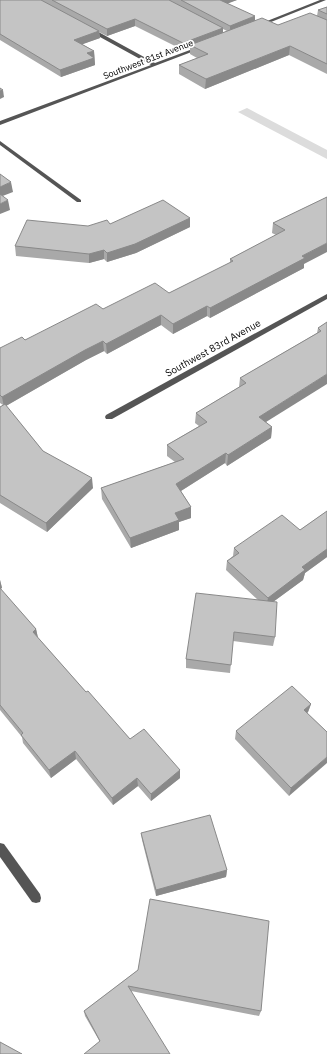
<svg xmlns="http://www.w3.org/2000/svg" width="327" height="1054" viewBox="0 0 327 1054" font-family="'IBM Plex Sans',sans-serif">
  <rect width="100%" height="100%" fill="#fff"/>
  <polygon fill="#dcdcdc" points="247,108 327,150 327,159 238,112"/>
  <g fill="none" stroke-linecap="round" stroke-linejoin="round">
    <g fill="#555" fill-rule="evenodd">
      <polygon points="320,0 326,0 261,26 257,25"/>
      <polygon points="89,29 93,29 155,63 198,47 202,48 0,125 0,121 151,65 89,31"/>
      <polygon points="0,141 81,200 81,202 77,202 0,145"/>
      <polygon points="327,294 327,299 112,419 106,419 105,417 106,415"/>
      <polygon points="0,843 4,844 40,894 41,898 40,902 36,903 32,902 0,857"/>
    </g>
  </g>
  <g fill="#a9a9a9" fill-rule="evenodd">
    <path d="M0,0H237L227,3L255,21L278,25L317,16L318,10L327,7V74L289,55L205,89L179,74V65L197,58L190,54V48L183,50L135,26L107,36L99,32L100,38L82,44L94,51L95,65L61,77L0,40ZM223,29L227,31L223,33Z"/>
    <polygon points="327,197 304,264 304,268 210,318 207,316 173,334 161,325 107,354 104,351 86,360 6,406 43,451 93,488 47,532 0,503 0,407 3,405 0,403 0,348 25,340 103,309 169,293 230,263 230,259 276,235 272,233 273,223"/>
    <polygon points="190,218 190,227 136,253 107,262 104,259 89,263 16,256 15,246 88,226 110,224"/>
    <polygon points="327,322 266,422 272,427 271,438 227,466 225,463 181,491 191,507 191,518 179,522 179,530 131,548 102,499 101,488 175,462 167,456 167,445 199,426 195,423 196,413 239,387 240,378 317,333 318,328"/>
    <polygon points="327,511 327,557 305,573 303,580 273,602 275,637 273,646 233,641 230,673 186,668 186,659 258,600 226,570 227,561 233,556 234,548 300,530"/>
    <polygon points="0,580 2,588 0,589 36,629 38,638 86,692 130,739 180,770 180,778 151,801 138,786 113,805 76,759 51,778 23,743 22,737 0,710"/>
    <polygon points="311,704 308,712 307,713 327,732 289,796 235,739 236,731"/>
    <polygon points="141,833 227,870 226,877 156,896 142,840"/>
    <polygon points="138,970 261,1011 259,1016 131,991 100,1042 85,1016 84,1011"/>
  </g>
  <g fill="#898989">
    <polygon points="219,0 237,0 219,7"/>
    <polygon points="255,16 255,23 230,33 230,26"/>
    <polygon points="135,19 135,26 107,36 107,29"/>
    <polygon points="223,28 223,35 190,45 190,48 183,50 183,43"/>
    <polygon points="99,31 100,38 75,47 74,40"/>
    <polygon points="290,46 289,55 205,89 206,79"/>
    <polygon points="94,51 95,65 61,77 60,70 87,53"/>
    <polygon points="3,90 4,97 0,99 0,91"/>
    <polygon points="11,182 13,192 0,197 0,187"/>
    <polygon points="8,200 10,210 0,214 0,204"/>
    <polygon points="190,218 190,227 136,253 107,262 107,253"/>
    <polygon points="327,243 327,252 304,264 304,268 210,318 210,308 302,256"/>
    <polygon points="104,250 104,259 89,263 89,254"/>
    <polygon points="207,306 207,316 173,334 173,324"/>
    <polygon points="161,315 161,325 107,354 106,344"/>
    <polygon points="103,341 104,351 86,360 4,407 2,397 85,350"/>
    <polygon points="327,374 327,384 258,427 259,417"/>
    <polygon points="272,427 271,438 227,466 228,455"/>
    <polygon points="226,453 225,463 176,494 176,484"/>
    <polygon points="92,478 93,488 47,532 46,523"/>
    <polygon points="191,507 191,518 179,522 179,530 131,548 130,538 175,513"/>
    <polygon points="327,549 327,557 305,573 303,580 266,607 268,598 302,567"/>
    <polygon points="0,580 2,588 0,589"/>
    <polygon points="36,629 38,638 33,632"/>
    <polygon points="311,704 308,712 302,718 304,710"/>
    <polygon points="75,751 76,759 51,778 49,770"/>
    <polygon points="327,757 327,763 289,796 291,788"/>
    <polygon points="180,770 180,778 151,801 151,794"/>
    <polygon points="137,778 138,786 113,805 112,798"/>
    <polygon points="227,870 226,877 156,896 156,890"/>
  </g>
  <g fill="#c4c4c4" stroke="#898989">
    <polygon points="0,0 41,0 99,31 74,40 94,51 87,53 94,58 60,70 0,34"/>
    <polygon points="52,0 169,0 223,28 183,43 135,19 107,29"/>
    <polygon points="181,0 220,0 255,16 230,26"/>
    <polygon points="327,7 327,14 318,10"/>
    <polygon points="310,13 327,20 327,64 290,46 206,79 179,65 208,54 190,45 262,18 278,25"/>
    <polygon points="0,88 3,90 0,91"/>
    <polygon points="0,174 11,182 0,187"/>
    <polygon points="0,194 8,200 0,204"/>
    <polygon points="327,197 327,243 302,256 305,258 210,308 207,306 173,324 161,315 106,344 103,341 85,350 2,397 0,395 0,348 22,337 25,340 96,304 103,309 155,283 169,293 233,261 230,259 285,230 273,223"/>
    <polygon points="163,200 190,218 135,244 107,253 104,250 89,254 15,246 27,220 88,226 107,220 110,224"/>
    <polygon points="327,322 327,374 259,417 272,427 228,455 226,453 176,484 191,507 175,513 179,520 130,538 101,488 184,459 167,445 207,422 196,413 246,383 240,378 321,331 318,328"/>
    <polygon points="5,404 43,451 92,478 46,523 0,495 0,407"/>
    <polygon points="327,511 327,549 302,567 305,570 268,598 227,561 239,553 234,548 282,515 300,530"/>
    <polygon points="0,588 36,629 33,632 86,692 88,691 130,739 144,729 180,770 151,794 137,778 112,798 75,751 49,770 21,735 23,733 0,705"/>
    <polygon points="196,593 277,602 275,637 234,632 231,665 186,659"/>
    <polygon points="292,686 311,704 304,710 327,732 327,757 291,788 236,731"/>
    <polygon points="210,815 227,870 156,890 141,833"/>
    <polygon points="150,899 269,921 261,1011 128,986 170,1054 84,1054 100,1041 84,1011 138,970"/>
    <polygon points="0,1042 22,1054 0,1054"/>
  </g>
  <g text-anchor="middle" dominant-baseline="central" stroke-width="3.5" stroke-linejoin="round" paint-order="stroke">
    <g font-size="9" fill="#000" stroke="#fff">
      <text transform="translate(148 59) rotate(-21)">Southwest 81st Avenue</text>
    </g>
    <g font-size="10" fill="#000" stroke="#fff">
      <text transform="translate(213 348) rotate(-29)">Southwest 83rd Avenue</text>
    </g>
  </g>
</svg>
